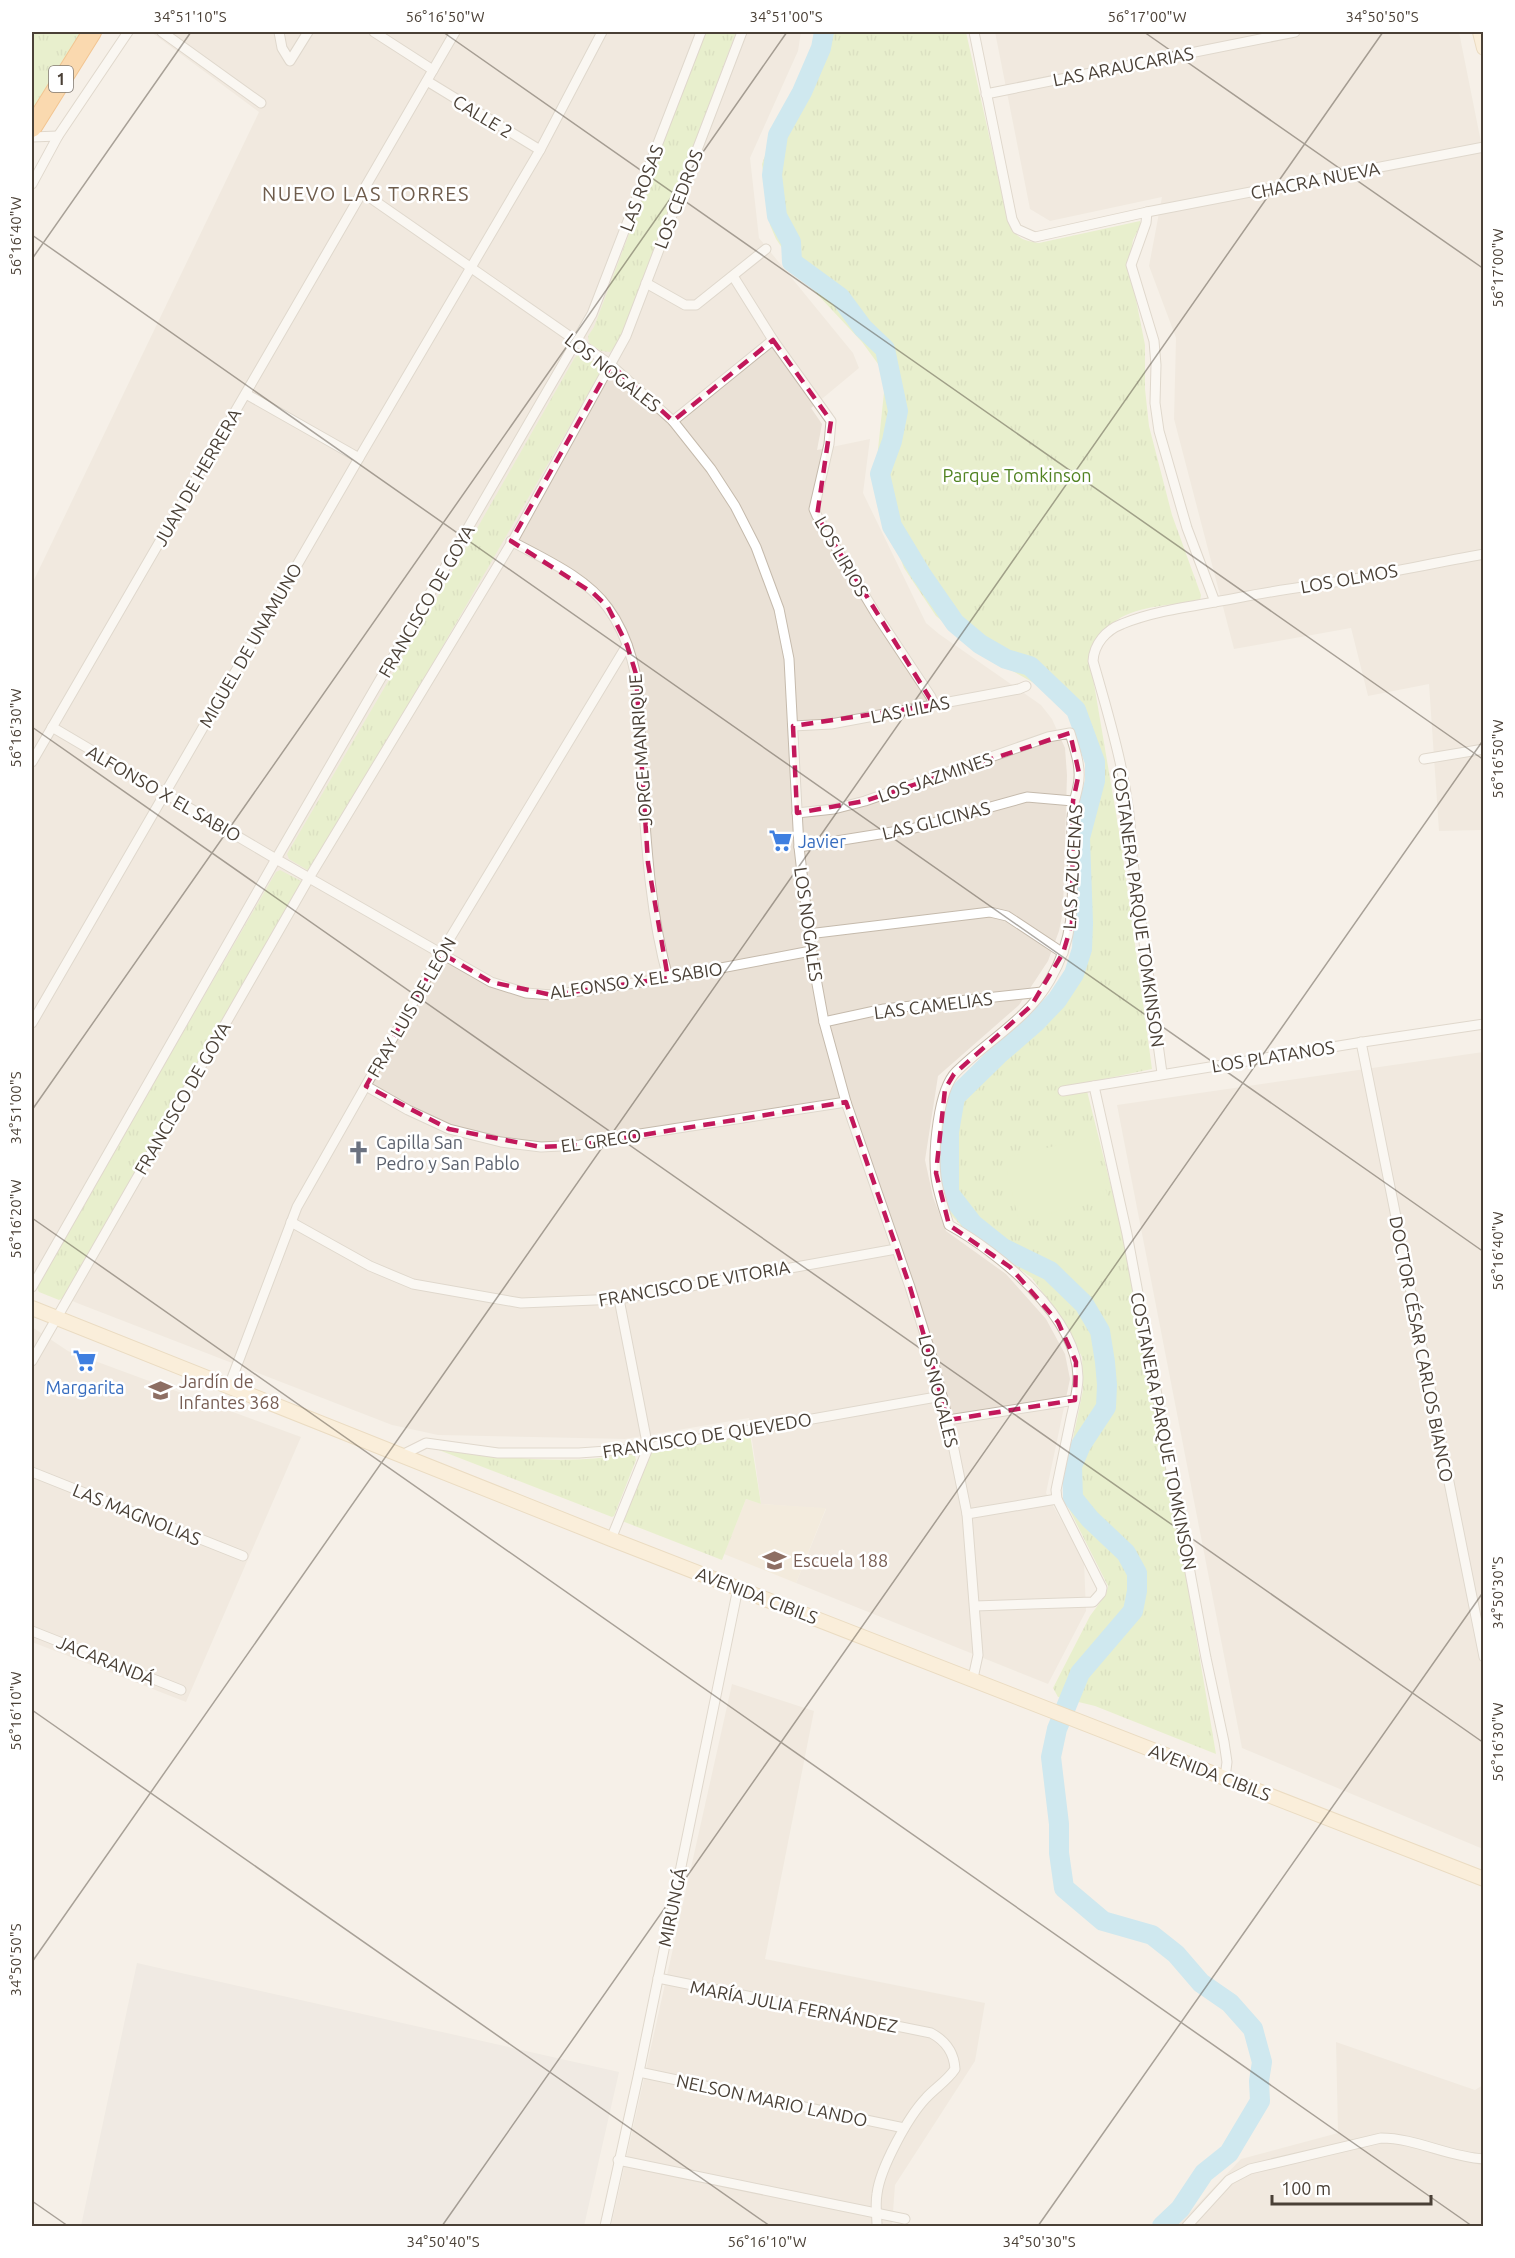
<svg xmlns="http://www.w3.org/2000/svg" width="1515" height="2258" viewBox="0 0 1515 2258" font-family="Ubuntu,sans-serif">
  <defs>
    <pattern id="grass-tufts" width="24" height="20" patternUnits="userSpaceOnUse" patternTransform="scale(1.5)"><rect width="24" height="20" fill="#d8eead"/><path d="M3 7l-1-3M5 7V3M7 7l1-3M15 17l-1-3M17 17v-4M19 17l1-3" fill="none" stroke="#bbcd95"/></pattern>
  </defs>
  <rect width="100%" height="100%" fill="#f6f0e8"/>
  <g fill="#eae1d6">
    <polygon points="151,32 801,32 798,51 750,158 759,238 853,353 859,368 811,408 822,424 817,450 870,439 863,493 926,623 939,634 1041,705 1052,719 1065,748 1067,775 1063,911 1059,931 1048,961 1019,1005 938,1076 925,1160 933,1197 946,1231 1006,1274 1046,1319 1065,1354 1070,1379 1046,1493 1084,1561 1086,1611 1048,1684 796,1583 826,1509 761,1504 749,1418 625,1439 438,1435 392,1425 77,1303 32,1282 32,584 259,112"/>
    <polygon points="995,32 1459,32 1484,157 1483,858 1481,830 1439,831 1429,684 1368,696 1351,628 1234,649 1174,419 1176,338 1149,266 1162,197 1050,221 1030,209"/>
    <polygon points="1483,1052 1483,1849 1242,1748 1117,1105"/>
    <polygon points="32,1327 68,1351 301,1437 186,1702 32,1642"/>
    <polygon points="732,1684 814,1711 765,1959 985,2003 975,2061 895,2185 892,2226 611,2226"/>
    <polygon points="1336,2042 1475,2090 1483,2085 1483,2226 1177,2226 1241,2159 1338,2133"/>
  </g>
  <polygon fill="#e8e2dd" points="137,1963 619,2072 584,2226 81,2226"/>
  <polygon fill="#f0e4d1" points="746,1499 761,1504 826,1508 796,1583 724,1554"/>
  <g fill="url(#grass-tufts)">
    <polygon points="32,32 82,32 32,110"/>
    <polygon points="705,32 736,32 621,340 610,352 601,351 589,343 588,336 594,327"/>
    <path d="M815,32H966L1008,221C1017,238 1020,240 1039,243L1140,221L1141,224L1133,240L1129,264L1145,345V389L1149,426L1172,515L1201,595L1200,601C1174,605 1140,605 1117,620C1107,627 1099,637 1091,647V666L1122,849L1152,1069L1085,1083L1128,1254L1159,1417L1216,1754L1095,1706L1058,1697L1053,1688L1090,1616L1106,1594L1108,1586L1065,1501L1064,1482L1083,1390L1082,1357L1064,1322L1032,1278L966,1231L951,1215L939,1171L943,1126L950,1090L986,1054L1031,1018L1071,969L1078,945L1079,883L1076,823L1088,771L1074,722L1052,693L989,658L936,616L904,568L874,487L885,383L881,368L862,342L803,279L776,239L770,225L762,164L777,124L810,56Z"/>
    <polygon points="579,353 600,366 601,372 314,869 309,871 289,859 287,854 444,586 574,359"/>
    <polygon points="280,870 303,882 63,1298 59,1300 39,1292 36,1286 276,872"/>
    <polygon points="750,1434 761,1504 746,1499 722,1560 622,1521 648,1455 652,1451"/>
    <path d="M431,1447C495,1457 563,1466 628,1454L635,1456L636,1460L614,1516L612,1517Z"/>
  </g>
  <polygon fill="#d8eead" points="1093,1137 1108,1199 1019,1221 1004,1158"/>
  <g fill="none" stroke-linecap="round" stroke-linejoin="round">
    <polyline stroke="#9fddf8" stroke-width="20" points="824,32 821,48 802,92 778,135 772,175 777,216 791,242 792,262 840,297 863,328 885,349 898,411 892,441 880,474 892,526 921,574 955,623 980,644 1006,659 1030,666 1076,710 1095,762 1095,781 1080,838 1083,923 1082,949 1074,974 1057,1000 1035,1023 998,1055 955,1097 949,1132 949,1193 973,1224 1003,1248 1050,1271 1084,1304 1100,1331 1105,1362 1107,1385 1106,1407 1081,1445 1072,1466 1073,1498 1090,1519 1126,1553 1137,1573 1137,1591 1133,1611 1080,1673 1057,1729 1051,1757 1059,1824 1059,1853 1064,1888 1103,1921 1152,1935 1176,1954 1201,1983 1230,2003 1253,2029 1262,2062 1259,2081 1260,2101 1229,2153 1204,2173 1180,2209 1162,2226"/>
    <defs>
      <g id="street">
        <polyline points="162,32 261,103"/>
        <polyline points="279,32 282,48 290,61 308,32"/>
        <polyline points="374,32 433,70"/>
        <polyline points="974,32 1012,219 1017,229 1035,237 1147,212 1484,147"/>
        <polyline points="427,81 540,150"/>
        <polyline points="986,94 1295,32"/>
        <polyline points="32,137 58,136"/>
        <polyline points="32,184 58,136 128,32"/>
        <polyline points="362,192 611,365 673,421 711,469 735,506 756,547 779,609 789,659 799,847 811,951 824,1022 846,1102 910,1287 933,1360 948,1420 967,1514 978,1655 973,1678"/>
        <polyline points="1147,212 1146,223 1131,265 1154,341 1156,365 1155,403 1159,431 1187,528 1215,602"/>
        <polyline points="733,276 773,340 831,421 829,444 814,509 817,516 876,614 931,697 934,705"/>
        <polyline points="646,283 685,305 696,305 766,249"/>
        <polyline points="246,394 359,458"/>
        <polyline points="673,421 773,340"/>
        <path d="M511,541C544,559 586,577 608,608C630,638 639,679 640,716C641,733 640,749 641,766C646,837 649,909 668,978"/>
        <polyline points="793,726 831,724 1019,689 1026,686"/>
        <polyline points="52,727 276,859 491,982 526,993 552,995 668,978 811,951"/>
        <polyline points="1424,759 1484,749"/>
        <polyline points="32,762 455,32"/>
        <path d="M797,813L834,809L865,801L1048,737L1070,733C1075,750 1082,768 1078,786C1075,801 1072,805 1072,821C1070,881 1082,925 1050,980C1028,1019 987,1041 956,1072C938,1090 933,1152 936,1177C938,1193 944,1209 949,1225C998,1252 1077,1316 1078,1377C1078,1390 1074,1405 1071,1418C1066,1442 1061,1466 1056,1490L1057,1499L1102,1588L1101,1593L1093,1602L975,1606"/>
        <polyline points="799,847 911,829 1027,797 1073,801"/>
        <polyline points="808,934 990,912 1007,916 1063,953"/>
        <polyline points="824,1022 884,1009 1042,992"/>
        <polyline points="32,1023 359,458 540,150 602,32"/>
        <polyline points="1361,1042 1484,1657"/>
        <path d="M1162,1073L1132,855C1131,789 1111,724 1093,661C1094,644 1106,630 1122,624C1159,609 1203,605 1242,597C1279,590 1317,585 1354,579C1397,571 1440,562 1484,554"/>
        <polyline points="366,1086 408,1110 449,1129 501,1142 541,1147 580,1145 627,1136 846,1102"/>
        <polyline points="1094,1086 1127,1234 1206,1658 1224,1742 1227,1762 1225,1778"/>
        <polyline points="1063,1091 1363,1042 1484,1024"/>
        <polyline points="291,1222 370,1266 413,1284 521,1303 619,1299 896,1249"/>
        <polyline points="32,1287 276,859 592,314 701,32"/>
        <polyline points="32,1361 309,878 515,537 626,336 742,32"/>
        <polyline points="229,1386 297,1207 441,953 627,645"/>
        <polyline points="948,1420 1075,1400"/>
        <polyline points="402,1455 426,1443 498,1453 579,1453 648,1448 942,1396"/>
        <polyline points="32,1472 243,1556"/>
        <polyline points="967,1514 1057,1499"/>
        <polyline points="611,1539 648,1448 619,1299"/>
        <polyline points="32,1631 181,1690"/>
        <path d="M658,1978L931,2033C946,2041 954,2052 955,2069C947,2081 935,2088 926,2098C908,2117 880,2168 877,2194C875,2204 877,2216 877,2226"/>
        <polyline points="639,2072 904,2128"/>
        <polyline points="618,2160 905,2219"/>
        <polyline points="605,2226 639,2072 738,1588"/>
        <path d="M1187,2226L1229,2180L1250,2169L1381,2138C1416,2138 1448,2157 1484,2159"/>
      </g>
      <g id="secondary">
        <polyline points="1480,32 1484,48"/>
        <polyline points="32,1308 611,1539 1484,1879"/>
      </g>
      <polyline id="highway" points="32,128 92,32"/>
    </defs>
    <use href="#street" stroke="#c5baac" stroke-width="11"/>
    <use href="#secondary" stroke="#ddc295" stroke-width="16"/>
    <use href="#highway" stroke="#ee902a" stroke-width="20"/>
    <use href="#street" stroke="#fff" stroke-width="9"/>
    <use href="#secondary" stroke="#ffecc9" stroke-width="14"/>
    <use href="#highway" stroke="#ffbd6a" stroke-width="18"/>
  </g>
  <path d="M0 0H1515V2258H0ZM773,340L831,421L817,516L934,705L793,726L797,813L865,801L1070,733L1079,773L1073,801L1072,923L1063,953L1031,1006L954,1074L945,1089L936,1173L949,1225L1010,1267L1058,1322L1076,1362L1075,1400L948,1420L910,1287L846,1102L580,1145L541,1147L449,1129L366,1086L441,953L491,982L552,995L668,978L648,863L636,674L627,645L608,607L593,593L511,541L611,365L673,421Z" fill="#f6f0e8" fill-opacity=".55" fill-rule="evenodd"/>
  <path fill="none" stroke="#c2185b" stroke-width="4.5" stroke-dasharray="12 8" stroke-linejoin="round" d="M773,340L831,421L817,516L934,705L793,726L797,813L865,801L1070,733L1079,773L1073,801L1072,923L1063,953L1031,1006L954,1074L945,1089L936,1173L949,1225L1010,1267L1058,1322L1076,1362L1075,1400L948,1420L910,1287L846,1102L580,1145L541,1147L449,1129L366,1086L441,953L491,982L552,995L668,978L648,863L636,674L627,645L608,607L593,593L511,541L611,365L673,421Z"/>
  <path fill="none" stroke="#4a4036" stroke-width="1.5" stroke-opacity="0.45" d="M443,32L1484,760M1144,32L1484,269M32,235L1484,1252M32,259L191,32M32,727L1484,1743M32,1110L787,32M32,1218L1472,2226M32,1710L770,2226M32,1962L1383,32M32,2201L68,2226M442,2226L1484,739M1038,2226L1484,1591"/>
  <defs>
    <symbol id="supermarket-bare" viewBox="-9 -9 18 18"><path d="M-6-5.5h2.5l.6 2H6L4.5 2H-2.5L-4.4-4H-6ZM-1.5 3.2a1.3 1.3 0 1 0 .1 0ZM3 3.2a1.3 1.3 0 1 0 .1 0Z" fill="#3f7fe0" stroke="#fff" stroke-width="2.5" paint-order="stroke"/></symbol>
    <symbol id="church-bare" viewBox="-9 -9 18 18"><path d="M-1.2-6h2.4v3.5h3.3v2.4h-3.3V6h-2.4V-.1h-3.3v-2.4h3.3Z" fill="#6b7280" stroke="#fff" stroke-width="2.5" paint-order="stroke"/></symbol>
    <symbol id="school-bare" viewBox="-9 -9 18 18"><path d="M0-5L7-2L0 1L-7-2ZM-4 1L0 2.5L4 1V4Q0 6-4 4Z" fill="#8d6e63" stroke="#fff" stroke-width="2.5" paint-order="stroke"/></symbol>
  </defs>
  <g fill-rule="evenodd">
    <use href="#supermarket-bare" x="764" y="824" width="33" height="33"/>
    <use href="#church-bare" x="342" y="1136" width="33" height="33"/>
    <use href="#supermarket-bare" x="68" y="1344" width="33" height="33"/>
    <use href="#school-bare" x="144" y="1374" width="33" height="33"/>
    <use href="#school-bare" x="758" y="1544" width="33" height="33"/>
  </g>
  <g text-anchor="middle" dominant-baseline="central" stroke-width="5" stroke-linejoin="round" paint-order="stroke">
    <rect fill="#fff" stroke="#807972" stroke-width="1.5" x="49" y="66" width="24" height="26" rx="4.5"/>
    <g font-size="16" font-weight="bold" fill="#4a4036">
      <text x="61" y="79">1</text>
    </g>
    <g font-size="18" fill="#4a4036" stroke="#fff">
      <text transform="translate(1123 66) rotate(-11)">LAS ARAUCARIAS</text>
      <text transform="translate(483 116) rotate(31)">CALLE 2</text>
      <text transform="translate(1315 180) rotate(-11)">CHACRA NUEVA</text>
      <text transform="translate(641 188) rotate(-69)">LAS ROSAS</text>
      <text transform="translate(678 199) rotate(-69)">LOS CEDROS</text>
      <text transform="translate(613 372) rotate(38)">LOS NOGALES</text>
      <text transform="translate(197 477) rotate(-60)">JUAN DE HERRERA</text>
      <text transform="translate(842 556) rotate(60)">LOS LIRIOS</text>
      <text transform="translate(1349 578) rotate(-10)">LOS OLMOS</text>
      <text transform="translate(426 601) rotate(-60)">FRANCISCO DE GOYA</text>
      <text transform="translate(250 645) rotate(-60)">MIGUEL DE UNAMUNO</text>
      <text transform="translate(910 709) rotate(-11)">LAS LILAS</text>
      <text transform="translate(640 750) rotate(-94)">JORGE MANRIQUE</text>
      <text transform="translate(935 777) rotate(-19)">LOS JAZMINES</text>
      <text transform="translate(164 793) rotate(30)">ALFONSO X EL SABIO</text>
      <text transform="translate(936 820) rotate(-14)">LAS GLICINAS</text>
      <text transform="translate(1072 867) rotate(-87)">LAS AZUCENAS</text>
      <text transform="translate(1139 907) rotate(82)">COSTANERA PARQUE TOMKINSON</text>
      <text transform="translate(809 924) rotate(82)">LOS NOGALES</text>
      <text transform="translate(636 980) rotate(-8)">ALFONSO X EL SABIO</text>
      <text transform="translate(933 1005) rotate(-7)">LAS CAMELIAS</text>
      <text transform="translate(411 1007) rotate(-60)">FRAY LUIS DE LEÓN</text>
      <text transform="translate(1273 1056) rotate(-9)">LOS PLATANOS</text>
      <text transform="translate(182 1098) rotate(-60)">FRANCISCO DE GOYA</text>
      <text transform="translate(601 1140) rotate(-8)">EL GRECO</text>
      <text transform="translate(694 1283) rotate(-10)">FRANCISCO DE VITORIA</text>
      <text transform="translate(1422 1349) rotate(79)">DOCTOR CÉSAR CARLOS BIANCO</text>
      <text transform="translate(939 1391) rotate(76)">LOS NOGALES</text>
      <text transform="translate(1164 1431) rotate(79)">COSTANERA PARQUE TOMKINSON</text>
      <text transform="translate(707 1435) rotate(-9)">FRANCISCO DE QUEVEDO</text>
      <text transform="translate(137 1514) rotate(22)">LAS MAGNOLIAS</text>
      <text transform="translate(757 1595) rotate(21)">AVENIDA CIBILS</text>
      <text transform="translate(106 1660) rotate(22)">JACARANDÁ</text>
      <text transform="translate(1210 1772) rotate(21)">AVENIDA CIBILS</text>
      <text transform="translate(672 1907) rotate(-78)">MIRUNGÁ</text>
      <text transform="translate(794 2006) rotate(11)">MARÍA JULIA FERNÁNDEZ</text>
      <text transform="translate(772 2100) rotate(12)">NELSON MARIO LANDO</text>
    </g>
    <g font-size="18" fill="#518322" stroke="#fff">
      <text x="1017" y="475">Parque Tomkinson</text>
    </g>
    <g font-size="18" fill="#366cbe" stroke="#fff" text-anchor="start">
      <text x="798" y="841">Javier</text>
      <text x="85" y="1387" text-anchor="middle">Margarita</text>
    </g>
    <g font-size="18" fill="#5b616d" stroke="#fff" text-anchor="start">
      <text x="376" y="1142">Capilla San<tspan x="376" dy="21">Pedro y San Pablo</tspan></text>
    </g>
    <g font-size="18" fill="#785e54" stroke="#fff" text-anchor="start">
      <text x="179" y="1381">Jardín de<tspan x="179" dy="21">Infantes 368</tspan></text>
      <text x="793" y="1560">Escuela 188</text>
    </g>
    <g font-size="20" letter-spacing="1.5" fill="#6e5c4c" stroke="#fff">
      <text x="366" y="193">NUEVO LAS TORRES</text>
    </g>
  </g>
  <rect width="1515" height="2258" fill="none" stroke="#ffffff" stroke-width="66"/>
  <path d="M1272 2195v9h159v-9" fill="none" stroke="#4a4036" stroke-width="3"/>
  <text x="1281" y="2195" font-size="18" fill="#4a4036" stroke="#ffffff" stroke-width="4.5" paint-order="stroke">100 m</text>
  <rect x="33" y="33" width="1449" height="2192" fill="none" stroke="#4a4036" stroke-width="2"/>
  <g font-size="15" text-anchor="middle" fill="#4a4036">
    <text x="190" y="22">34°51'10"S</text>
    <text x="445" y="22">56°16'50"W</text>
    <text x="786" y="22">34°51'00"S</text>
    <text x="1147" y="22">56°17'00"W</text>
    <text x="1382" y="22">34°50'50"S</text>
    <text transform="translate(16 236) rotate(-90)" y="5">56°16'40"W</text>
    <text transform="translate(1498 268) rotate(-90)" y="5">56°17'00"W</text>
    <text transform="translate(16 728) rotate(-90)" y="5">56°16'30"W</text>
    <text transform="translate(1498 759) rotate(-90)" y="5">56°16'50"W</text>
    <text transform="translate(16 1108) rotate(-90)" y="5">34°51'00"S</text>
    <text transform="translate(16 1219) rotate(-90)" y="5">56°16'20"W</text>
    <text transform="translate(1498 1251) rotate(-90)" y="5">56°16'40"W</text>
    <text transform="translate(1498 1593) rotate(-90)" y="5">34°50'30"S</text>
    <text transform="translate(16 1711) rotate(-90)" y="5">56°16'10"W</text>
    <text transform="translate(1498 1742) rotate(-90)" y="5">56°16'30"W</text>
    <text transform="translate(16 1960) rotate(-90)" y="5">34°50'50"S</text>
    <text x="443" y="2247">34°50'40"S</text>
    <text x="767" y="2247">56°16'10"W</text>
    <text x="1039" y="2247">34°50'30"S</text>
  </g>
</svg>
